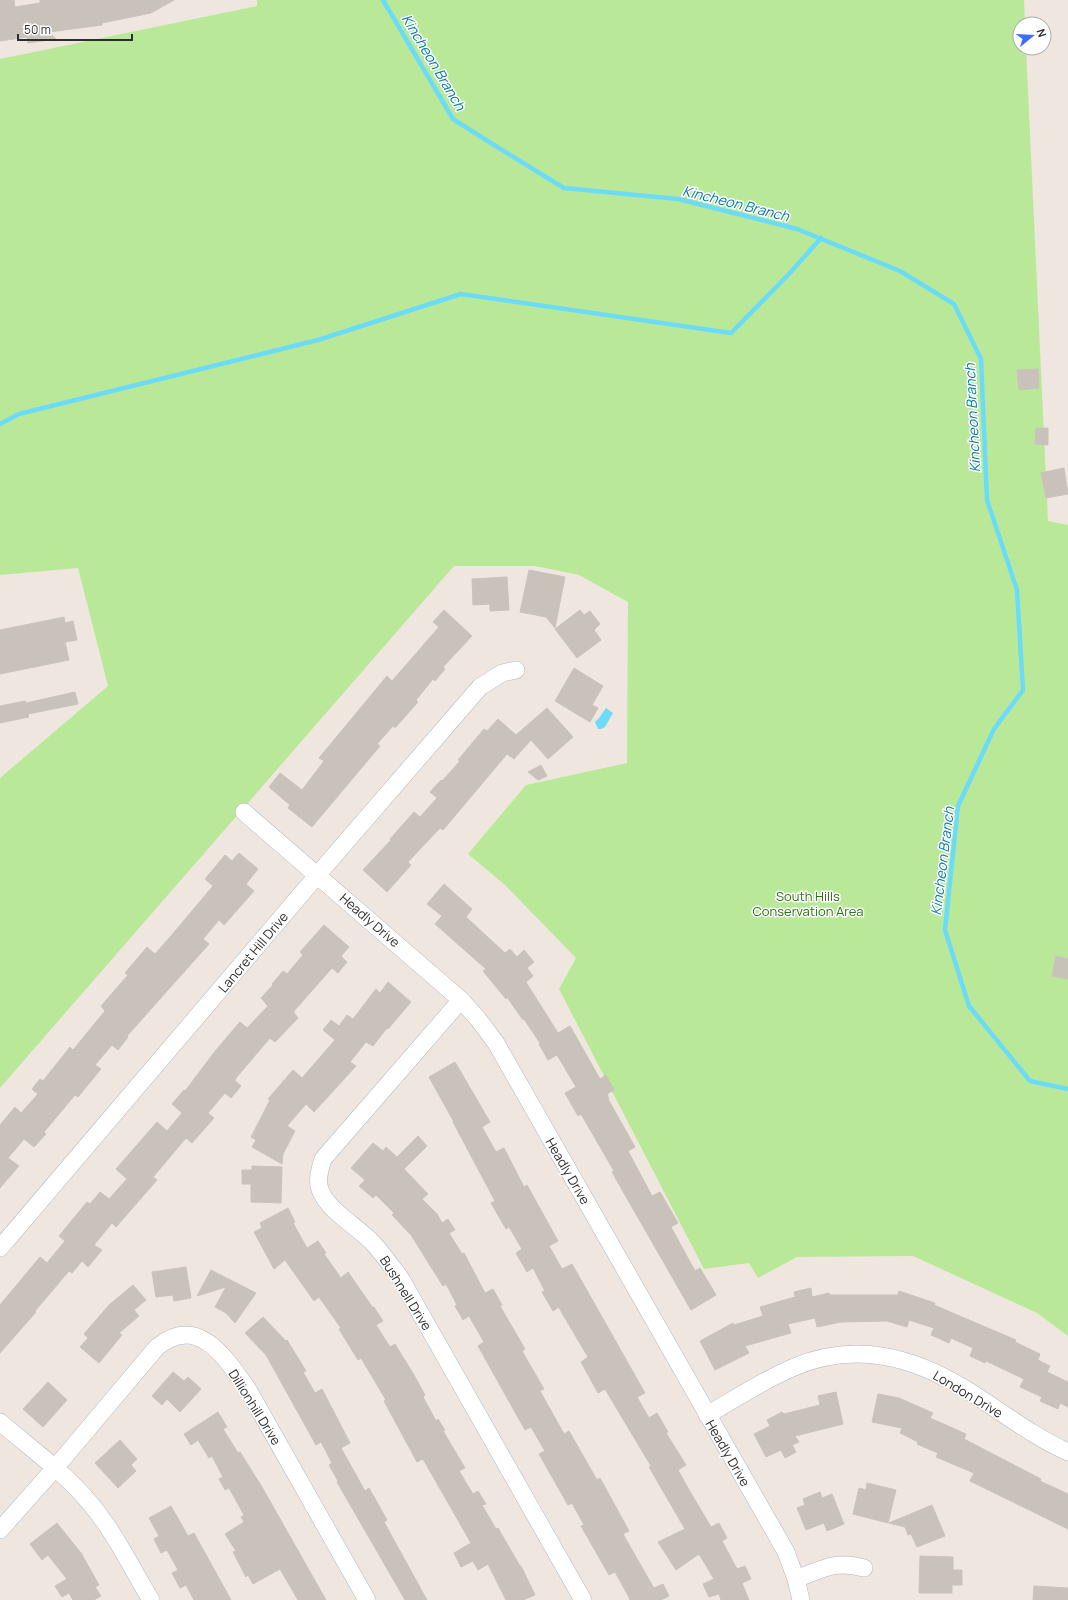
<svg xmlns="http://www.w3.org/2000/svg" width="1068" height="1600" viewBox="0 0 1068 1600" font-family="Manrope,sans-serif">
  <rect width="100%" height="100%" fill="#efe7df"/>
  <polygon fill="#b9e998" points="257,0 1024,0 1025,24 1020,24 1020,48 1026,48 1048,521 1068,525 1068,1336 1037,1313 913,1256 797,1257 758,1278 749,1263 704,1269 559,989 576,958 505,885 468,854 526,785 627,763 628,602 579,575 535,566 454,566 0,1088 0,778 108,686 78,568 0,575 0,59 257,6"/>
  <polygon fill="#6cdbf7" points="606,708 613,713 605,727 601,729 598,729 595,722 599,718"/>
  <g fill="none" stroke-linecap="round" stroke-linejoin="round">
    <g stroke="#6cdbf7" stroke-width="4.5">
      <polyline points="383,0 453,119 486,140 564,188 678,199 797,229 900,271 954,304 981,359 987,500 1017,590 1023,690 994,729 958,806 945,930 969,1006 1030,1081 1068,1089"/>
      <polyline points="0,424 19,414 318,340 461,294 731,333 789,274 821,238"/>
    </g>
  </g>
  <g fill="#c8c2ba" stroke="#cbc3b8">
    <polygon points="0,0 14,0 15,7 40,3 40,0 174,0 151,13 102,23 102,25 49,32 56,39 28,43 27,37 0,41"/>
    <polygon points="1038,369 1039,388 1019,390 1017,370"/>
    <polygon points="1036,428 1048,428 1048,445 1035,444"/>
    <polygon points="1064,468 1068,494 1046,498 1041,473"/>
    <polygon points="529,570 565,577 555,628 546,617 520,612"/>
    <polygon points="507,577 509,610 490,611 490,604 473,605 472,579"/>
    <polygon points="444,610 472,636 443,667 445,669 435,681 433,679 416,700 418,702 395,728 393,726 377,744 380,746 312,827 288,808 290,805 269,787 280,773 302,790 324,761 319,758 387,676 392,681 439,627 433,622"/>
    <polygon points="580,610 584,615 590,611 600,624 594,630 601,640 577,658 555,629"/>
    <polygon points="64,617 65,623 73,621 77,640 65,642 69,660 0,674 0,630"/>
    <polygon points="574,668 603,686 592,705 598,708 590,722 555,701"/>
    <polygon points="75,692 78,704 28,714 29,717 0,723 0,706 25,701 26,703"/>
    <polygon points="547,708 573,737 548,759 531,740 514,759 507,754 443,830 440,828 408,862 411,865 387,892 363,870 391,840 390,839 414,812 420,817 437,798 430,792 441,780 442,781 460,761 458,760 484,729 487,731 498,719 516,735"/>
    <polygon points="541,765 547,776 538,780 528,772"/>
    <polygon points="239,853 258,869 246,884 254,891 224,925 219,920 203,939 209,944 127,1036 128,1037 118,1050 112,1045 95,1065 101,1069 78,1097 75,1095 44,1132 46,1134 34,1147 24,1139 8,1158 19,1166 0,1188 0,1125 15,1107 21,1113 38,1094 32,1089 40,1079 43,1081 70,1047 73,1050 105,1011 101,1006 128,975 125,973 147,947 155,954 170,937 213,886 205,879 225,855 232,861"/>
    <polygon points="444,884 472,909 466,917 505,953 510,949 517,957 524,950 534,962 527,968 533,976 526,982 558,1033 570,1026 600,1079 606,1075 614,1090 607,1094 609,1099 608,1099 635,1147 628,1151 652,1196 660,1192 678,1223 671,1227 695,1271 700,1268 716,1295 691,1310 621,1188 612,1172 614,1171 581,1114 578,1116 565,1093 576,1087 557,1055 548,1060 539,1044 540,1043 524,1019 523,1020 507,997 506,999 483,971 486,969 435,924 442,916 427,904"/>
    <polygon points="324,925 349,947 341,956 347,962 338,973 332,968 294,1011 294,1013 298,1018 275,1042 270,1038 236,1078 235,1081 241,1086 231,1098 225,1093 208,1113 214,1118 192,1143 186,1138 153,1177 157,1180 116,1227 112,1223 94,1245 102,1250 88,1267 82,1261 72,1273 69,1271 35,1311 36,1312 0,1353 0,1305 40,1257 47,1263 65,1241 59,1236 87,1202 90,1204 100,1192 109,1199 127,1179 116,1169 157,1122 167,1131 182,1113 172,1104 184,1090 185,1091 216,1050 240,1022 247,1028 268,1006 261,998 273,985 272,984 283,971 287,974 303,955 300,952"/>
    <polygon points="1056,956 1068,959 1068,979 1052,976"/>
    <polygon points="388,982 411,1002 388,1029 387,1028 373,1046 366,1042 350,1062 356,1066 314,1112 306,1104 287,1126 295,1131 283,1154 282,1164 252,1147 256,1140 251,1137 270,1100 268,1099 293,1070 302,1078 335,1040 323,1030 331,1020 339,1026 347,1015 353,1019 376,989 380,993"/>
    <polygon points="455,1062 490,1122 482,1127 496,1152 504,1148 524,1187 527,1185 558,1241 549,1246 562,1269 572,1264 645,1393 637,1397 649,1418 657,1413 668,1432 666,1433 686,1465 678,1470 688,1488 711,1527 719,1523 727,1538 722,1541 737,1569 745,1566 751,1579 742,1583 749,1600 721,1600 719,1594 709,1597 703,1584 714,1579 699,1554 676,1570 658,1542 685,1529 649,1467 651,1466 605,1389 598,1393 581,1362 588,1357 562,1313 559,1307 553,1311 542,1292 545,1291 533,1268 527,1272 516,1253 522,1249 509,1227 506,1229 491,1203 495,1201 453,1122 454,1122 429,1077"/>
    <polygon points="418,1136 427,1146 404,1169 428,1194 422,1199 437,1214 442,1223 448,1219 455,1230 449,1233 462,1254 464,1253 485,1293 493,1289 502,1305 500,1306 525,1349 522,1351 544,1389 540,1391 564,1434 569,1431 597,1480 600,1478 629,1531 623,1534 652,1585 654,1588 663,1584 669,1596 661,1600 629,1600 630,1599 615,1572 609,1575 581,1526 584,1525 572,1503 568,1505 539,1454 545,1451 531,1427 525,1430 478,1346 484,1342 469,1316 463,1320 455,1306 457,1305 446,1284 443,1286 411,1235 392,1215 394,1213 376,1195 373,1198 359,1186 365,1180 351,1168 373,1143 383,1151 386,1147 397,1157"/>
    <polygon points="252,1166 282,1167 281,1203 251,1202 251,1184 242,1184 242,1170 252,1170"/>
    <polygon points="288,1208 295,1222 293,1223 307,1248 318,1241 326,1253 324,1254 341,1278 348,1272 373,1308 374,1307 383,1321 376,1325 390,1347 395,1344 414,1375 425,1395 423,1397 436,1421 438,1419 445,1430 443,1431 465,1468 459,1471 473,1494 478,1491 486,1504 482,1505 496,1529 498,1528 520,1566 521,1566 535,1595 523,1600 506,1600 488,1564 478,1570 473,1561 461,1567 454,1553 471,1543 423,1459 417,1462 384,1401 386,1400 361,1358 358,1360 339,1329 341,1328 319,1297 314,1301 285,1260 274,1269 254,1232 262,1228 260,1223"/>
    <polygon points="186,1267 191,1298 174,1301 173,1295 156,1297 152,1272"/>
    <polygon points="211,1270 256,1293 235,1323 226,1313 215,1307 226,1287 197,1296"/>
    <polygon points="133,1285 146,1300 134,1310 139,1316 119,1333 122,1335 99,1363 80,1347 88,1338 84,1334 109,1305"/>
    <polygon points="811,1288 812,1297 829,1293 830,1295 898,1295 899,1291 935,1303 934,1305 1016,1340 1015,1342 1040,1354 1038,1360 1050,1366 1047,1372 1068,1382 1068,1407 1060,1403 1058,1409 1040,1401 1042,1397 1020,1387 1024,1379 986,1361 985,1363 970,1356 973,1348 951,1338 949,1343 931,1335 934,1328 909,1320 907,1327 887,1321 841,1322 817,1327 815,1318 788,1324 791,1333 745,1346 749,1353 715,1370 700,1341 733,1323 734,1325 763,1316 760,1307 795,1297 794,1292"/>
    <polygon points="263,1317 286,1341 287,1340 306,1371 303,1372 315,1393 322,1389 350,1443 341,1448 365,1491 369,1488 377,1502 387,1520 384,1522 427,1600 405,1600 337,1482 338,1481 329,1465 332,1463 321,1442 316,1445 266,1355 245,1333"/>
    <polygon points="173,1372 184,1381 188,1377 201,1389 180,1412 167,1399 162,1405 152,1396"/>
    <polygon points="48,1382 67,1400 43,1427 23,1409"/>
    <polygon points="836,1392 843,1424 795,1436 799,1442 792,1445 796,1452 785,1458 781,1450 766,1457 754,1434 770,1426 767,1420 782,1412 784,1414 820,1405 818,1396"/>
    <polygon points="878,1394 899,1398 933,1413 930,1418 966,1434 964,1439 1041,1479 1040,1481 1068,1494 1068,1529 970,1481 974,1473 936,1457 938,1453 917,1444 918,1442 900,1433 902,1428 872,1422"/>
    <polygon points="218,1412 227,1427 223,1429 238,1453 240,1452 262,1487 326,1600 298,1600 280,1569 253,1584 248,1575 246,1577 233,1552 236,1551 225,1534 244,1522 241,1517 244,1515 229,1488 225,1490 219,1479 223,1477 212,1456 209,1458 198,1440 191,1445 184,1434"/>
    <polygon points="120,1440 137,1459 131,1465 136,1471 118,1488 95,1463"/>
    <polygon points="867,1483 896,1490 888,1523 853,1514 859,1488 866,1490"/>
    <polygon points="820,1492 822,1498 832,1494 844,1524 827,1531 824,1523 806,1530 797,1508 805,1505 803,1499"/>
    <polygon points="932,1505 945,1536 917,1547 911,1534 908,1535 905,1527 889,1523"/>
    <polygon points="171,1506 188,1536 194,1533 231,1600 194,1600 186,1585 180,1588 172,1573 178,1570 167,1550 161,1553 154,1539 159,1536 149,1518"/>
    <polygon points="57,1523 81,1553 99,1585 95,1587 101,1596 94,1600 73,1600 69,1593 62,1597 55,1586 67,1579 48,1555 42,1560 30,1544"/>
    <polygon points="920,1556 953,1557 953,1570 962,1570 962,1585 952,1585 952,1593 919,1593"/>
    <polygon points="1034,1586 1068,1588 1068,1600 1033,1600"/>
  </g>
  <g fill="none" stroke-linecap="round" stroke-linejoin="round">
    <defs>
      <g id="minor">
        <polyline points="244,812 461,1000 478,1019 496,1043 786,1552 796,1579 801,1600"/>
        <path d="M461,1000L323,1159C320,1169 316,1181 321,1192C330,1212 358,1227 373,1243C383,1254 392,1267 401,1279L583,1600"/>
        <polyline points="0,1248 332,858 480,687 502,673 516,670"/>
        <path d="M707,1415C735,1399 762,1381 792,1368C854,1341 912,1356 967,1390C1001,1411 1032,1436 1068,1452"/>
        <path d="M0,1422C30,1448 64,1472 89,1502C114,1531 131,1567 151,1600"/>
        <path d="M0,1530L55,1468L157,1347C198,1314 225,1357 247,1388L367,1600"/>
        <path d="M796,1579C823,1569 835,1560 864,1568"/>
      </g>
    </defs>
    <use href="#minor" stroke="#b3b6c1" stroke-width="18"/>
    <use href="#minor" stroke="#fff" stroke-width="17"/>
  </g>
  <g text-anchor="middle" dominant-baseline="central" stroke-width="3" stroke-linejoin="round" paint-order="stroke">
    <g font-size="13" fill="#2e7116" stroke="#fff">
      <text x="808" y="896">South Hills<tspan x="808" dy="15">Conservation Area</tspan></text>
    </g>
    <g font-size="13" fill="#2d2d2d" stroke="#fff">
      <text transform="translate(370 920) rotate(41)">Headly Drive</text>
      <text transform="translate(253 952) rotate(-50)">Lancret Hill Drive</text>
      <text transform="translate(568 1171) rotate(60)">Headly Drive</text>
      <text transform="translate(406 1293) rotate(58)">Bushnell Drive</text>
      <text transform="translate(968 1394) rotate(31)">London Drive</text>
      <text transform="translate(255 1407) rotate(58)">Dillionhill Drive</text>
      <text transform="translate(728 1453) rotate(60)">Headly Drive</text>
    </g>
    <g font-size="14" font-style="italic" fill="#047baa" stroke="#fff">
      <text transform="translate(434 62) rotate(59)">Kincheon Branch</text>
      <text transform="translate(736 203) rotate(14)">Kincheon Branch</text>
      <text transform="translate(972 418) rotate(-93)">Kincheon Branch</text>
      <text transform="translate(942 861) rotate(-83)">Kincheon Branch</text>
    </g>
  </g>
  <g transform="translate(1032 36) rotate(72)"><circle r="19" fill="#ffffff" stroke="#ababab"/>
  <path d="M0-3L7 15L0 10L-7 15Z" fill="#3c6dff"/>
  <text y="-6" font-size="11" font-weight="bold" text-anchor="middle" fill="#2d2d2d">N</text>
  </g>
  <path d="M18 34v6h114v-6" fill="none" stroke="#2d2d2d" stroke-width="2"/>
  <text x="24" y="34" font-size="12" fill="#2d2d2d" stroke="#ffffff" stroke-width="3" paint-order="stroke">50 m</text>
</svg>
